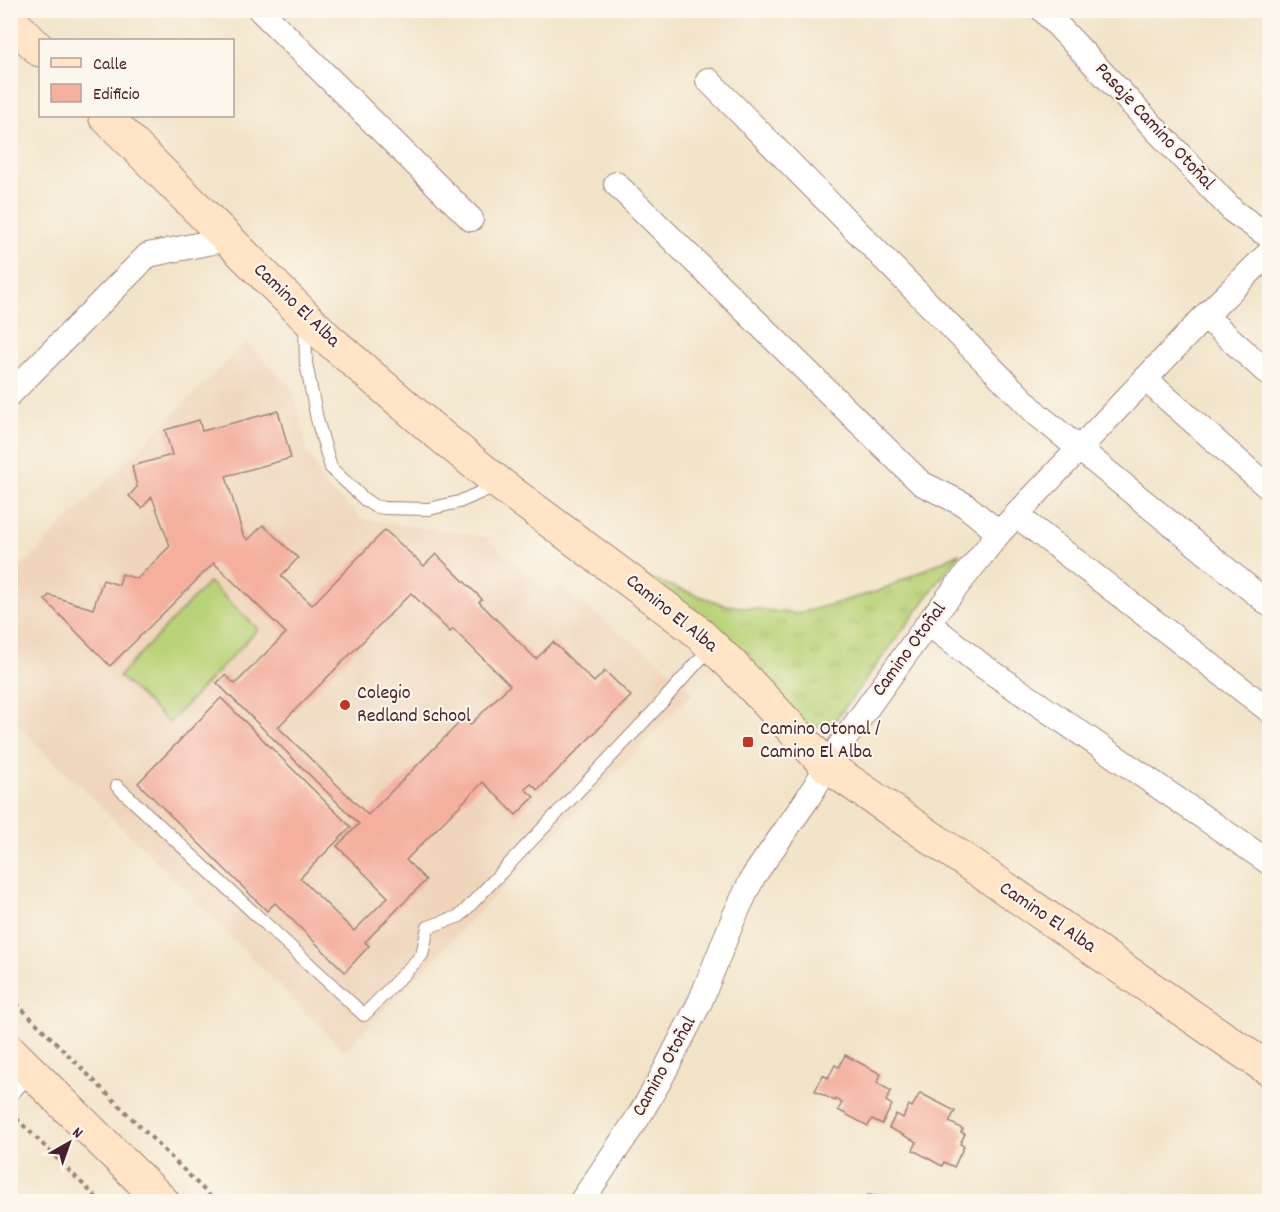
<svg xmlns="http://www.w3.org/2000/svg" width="1280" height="1212" viewBox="0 0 1280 1212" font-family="Dekko,sans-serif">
  <defs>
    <pattern id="grass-tufts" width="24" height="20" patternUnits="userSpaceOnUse" patternTransform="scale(1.5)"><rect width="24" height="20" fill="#b9d378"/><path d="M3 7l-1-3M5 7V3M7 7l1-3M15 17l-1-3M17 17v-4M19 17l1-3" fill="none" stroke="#a1b568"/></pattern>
  </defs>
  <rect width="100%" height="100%" fill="#fbf7ec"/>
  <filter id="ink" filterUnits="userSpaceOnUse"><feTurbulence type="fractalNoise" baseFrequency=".0167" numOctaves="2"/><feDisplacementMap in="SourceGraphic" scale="12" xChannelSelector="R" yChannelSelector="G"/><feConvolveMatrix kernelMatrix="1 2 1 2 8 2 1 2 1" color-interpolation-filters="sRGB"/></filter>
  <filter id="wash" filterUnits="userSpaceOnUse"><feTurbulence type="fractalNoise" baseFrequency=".008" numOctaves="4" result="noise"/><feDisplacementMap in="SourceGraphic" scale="24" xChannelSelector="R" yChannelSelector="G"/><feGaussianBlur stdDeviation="1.35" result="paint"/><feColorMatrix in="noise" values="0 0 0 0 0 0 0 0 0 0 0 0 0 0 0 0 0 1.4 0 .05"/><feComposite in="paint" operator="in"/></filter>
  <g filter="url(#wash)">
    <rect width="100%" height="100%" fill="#f2e4c9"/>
    <polygon fill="#efd6bb" points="246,342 293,389 309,455 324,485 363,519 485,537 549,594 559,587 666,667 693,692 344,1051 150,855 11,719 10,578"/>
    <polygon fill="url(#grass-tufts)" stroke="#827952" stroke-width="1.5" points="960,553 833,723 810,729 625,570 725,605 797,614 879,591"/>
    <polygon fill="#b9d378" stroke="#827952" stroke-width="1.5" points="209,582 258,629 169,723 119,676"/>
    <g id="blocks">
      <g fill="#f4af9d" fill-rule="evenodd">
        <path d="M278,411L291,458L226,476L243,535L248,540L263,525L298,558L281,576L312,605L385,530L424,566L436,554L482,599L479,602L536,659L553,642L594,682L605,671L631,696L538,790L531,784L525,789L534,797L516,815L483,782L406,860L426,880L365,942L369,946L345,972L275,903L267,911L138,783L221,698L351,827L300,878L354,931L388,897L337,846L359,824L217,683L225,675L235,684L286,633L214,563L110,666L45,600L49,595L93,609L103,580L119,585L122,574L137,579L170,546L152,497L142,508L129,496L137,487L132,466L172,455L165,430L199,420L202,431ZM411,593L450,632L453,629L510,685L470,725L464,718L368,815L278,727Z"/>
        <polygon points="845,1055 881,1074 877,1083 891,1091 886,1101 892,1105 882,1124 872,1119 868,1126 838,1110 842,1103 836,1099 835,1101 815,1091 823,1075 828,1078 835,1065 839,1067"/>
        <polygon points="920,1093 955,1111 949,1122 963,1129 961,1132 965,1134 960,1144 964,1146 954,1167 944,1162 942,1166 913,1150 917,1142 889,1128 896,1114 903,1118 909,1105 912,1107"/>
        <polygon points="868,1195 891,1198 890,1202 867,1202"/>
      </g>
    </g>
  </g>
  <g filter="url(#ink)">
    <use href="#blocks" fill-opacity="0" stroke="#9e827a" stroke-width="1.5"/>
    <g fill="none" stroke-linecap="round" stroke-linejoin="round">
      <defs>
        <g id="lane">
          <polyline points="305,322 306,363 317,419 331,468 364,499 374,506 384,508 429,509 459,502 499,484"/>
          <polyline points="117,786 364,1015 422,955 428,927 460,916 654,711 711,647"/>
        </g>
        <g id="street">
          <polyline points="260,10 471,219"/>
          <polyline points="1043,10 1234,212 1270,237"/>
          <polyline points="708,80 1038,415 1270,605"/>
          <polyline points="616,184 921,483 965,505 999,533"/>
          <polyline points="1205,316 1270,375"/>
          <polyline points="1145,379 1270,489"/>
          <polyline points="10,394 148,255 227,239"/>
          <polyline points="1016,515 1270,711"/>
          <polyline points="928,623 980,664 1270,863"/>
          <polyline points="10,1088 28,1068"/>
          <polyline points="581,1202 639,1116 660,1080 700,1002 734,917 753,877 808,798 837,750 928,623 999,533 1205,316 1270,252"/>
        </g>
        <g id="secondary">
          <polyline points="10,20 40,50"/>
          <polyline points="105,116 328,339 430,427 500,484 693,628 731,664 827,766 1270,1070"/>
          <polyline points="10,1051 163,1202"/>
        </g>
      </defs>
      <use href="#lane" stroke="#9e827a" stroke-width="14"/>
      <use href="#street" stroke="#9e827a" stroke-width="26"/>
      <use href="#secondary" stroke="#9e827a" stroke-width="35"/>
      <g stroke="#9e827a" stroke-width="4" stroke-dasharray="4.5 4.5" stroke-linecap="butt">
        <polyline points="10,997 216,1202"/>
        <polyline points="1262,1098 1270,1103"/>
        <polyline points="10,1112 101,1202"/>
      </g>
      <use href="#lane" stroke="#fff" stroke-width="12"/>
      <use href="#street" stroke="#fff" stroke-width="24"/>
      <use href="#secondary" stroke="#ffe4c6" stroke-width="33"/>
    </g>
  </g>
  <g fill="#c8321e" stroke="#fbf7ec" stroke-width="2">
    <circle cx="345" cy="705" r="6"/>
    <rect x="742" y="736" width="12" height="12" rx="3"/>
  </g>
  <g text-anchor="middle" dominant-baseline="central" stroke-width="4.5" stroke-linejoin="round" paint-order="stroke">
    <g font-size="20" fill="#4a1f2b" stroke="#fbf7ec">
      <text transform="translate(1154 127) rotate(47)">Pasaje Camino Otoñal</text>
      <text transform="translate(296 306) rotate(44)">Camino El Alba</text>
      <text transform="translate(671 614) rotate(39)">Camino El Alba</text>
      <text transform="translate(910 650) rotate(-54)">Camino Otoñal</text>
      <text transform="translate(1047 918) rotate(34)">Camino El Alba</text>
      <text transform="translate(665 1067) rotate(-61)">Camino Otoñal</text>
    </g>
    <g font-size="20" fill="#4a1f2b" stroke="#fbf7ec" text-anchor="start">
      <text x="357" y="694">Colegio<tspan x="357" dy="23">Redland School</tspan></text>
      <text x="760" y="730">Camino Otonal /<tspan x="760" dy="23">Camino El Alba</tspan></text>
    </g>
  </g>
  <rect width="1280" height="1212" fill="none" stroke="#fbf7ec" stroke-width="36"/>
  <rect x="39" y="39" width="195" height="78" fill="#fbf7ec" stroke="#b4a19f" stroke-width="1.5"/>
  <rect x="51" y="58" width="30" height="9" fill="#ffe4c6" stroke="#b4a19f" stroke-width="1.5"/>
  <text x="93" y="69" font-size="18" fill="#4a1f2b">Calle</text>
  <rect x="51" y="84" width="30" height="18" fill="#f4af9d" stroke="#b4a19f" stroke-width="1.5"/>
  <text x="93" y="99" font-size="18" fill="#4a1f2b">Edificio</text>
  <g transform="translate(69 1143) rotate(40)" stroke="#fbf7ec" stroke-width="4.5" paint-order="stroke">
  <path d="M0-4.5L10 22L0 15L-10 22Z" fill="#4a1f2b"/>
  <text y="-9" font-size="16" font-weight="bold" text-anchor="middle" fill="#4a1f2b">N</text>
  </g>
</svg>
